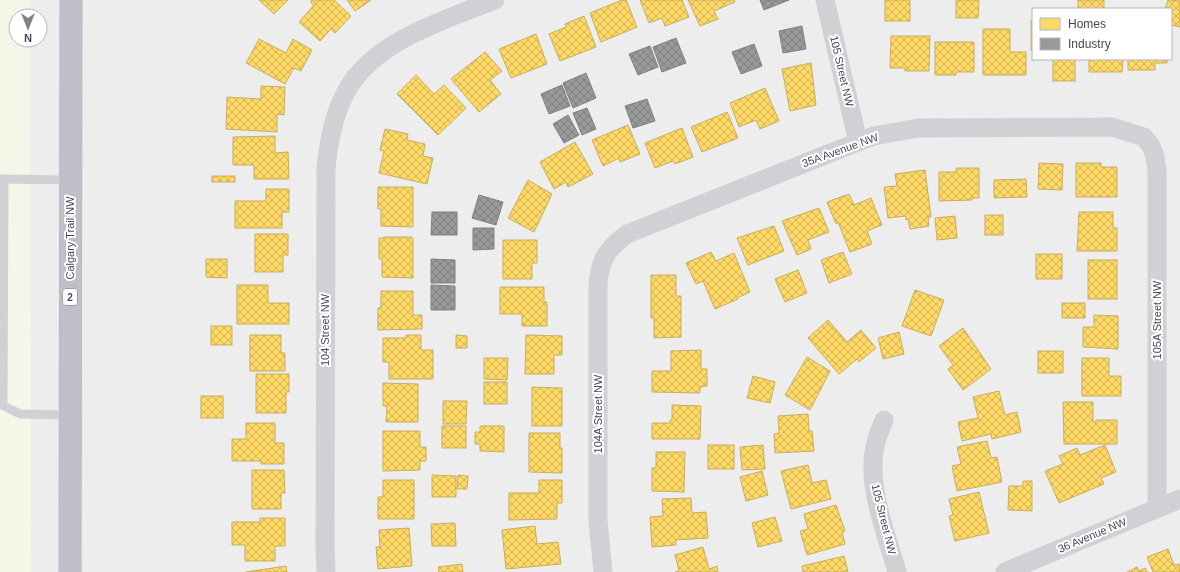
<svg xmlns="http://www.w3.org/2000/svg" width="1180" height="572" viewBox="0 0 1180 572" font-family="Helvetica,sans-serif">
  <defs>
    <pattern id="homes-cross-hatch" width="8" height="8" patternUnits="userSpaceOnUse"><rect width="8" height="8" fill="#ffd966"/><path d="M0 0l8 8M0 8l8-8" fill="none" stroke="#d0b257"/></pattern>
    <pattern id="industry-cross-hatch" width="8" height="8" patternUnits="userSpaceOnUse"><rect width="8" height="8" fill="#999"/><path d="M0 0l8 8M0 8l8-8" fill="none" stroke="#7e7f80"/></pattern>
  </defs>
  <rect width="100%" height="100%" fill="#eeeded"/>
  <polygon fill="#f5f5e8" points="0,0 30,0 30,16 16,16 16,40 30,40 31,572 0,572"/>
  <g fill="url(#homes-cross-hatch)" stroke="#c7ae62">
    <polygon points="259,0 288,0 274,14"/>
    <polygon points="312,0 334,0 351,16 335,33 331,29 320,41 299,22 314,5 310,2"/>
    <polygon points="347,0 371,0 355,11"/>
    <polygon points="622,0 626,0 637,27 601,42 590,13"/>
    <polygon points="640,0 682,0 689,17 665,26 662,18 649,23"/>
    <polygon points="688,0 734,0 735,2 714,11 718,19 700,26"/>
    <rect x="885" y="0" width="25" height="21"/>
    <polygon points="956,0 979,0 978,18 956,18"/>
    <rect x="1078" y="0" width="26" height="9"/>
    <polygon points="1168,0 1180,1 1180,27 1171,25 1171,9 1165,9"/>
    <polygon points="584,16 596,47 560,61 549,34 566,27 565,24"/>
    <rect x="1031" y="21" width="2" height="29"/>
    <polygon points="983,29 1010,29 1010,52 1026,52 1026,75 983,75"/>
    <polygon points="536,34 547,64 511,78 499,49"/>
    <polygon points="891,36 930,36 929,71 905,71 905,68 890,68"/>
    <polygon points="259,39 286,53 293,39 312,50 301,71 294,68 285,84 246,63"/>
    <polygon points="935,42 974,42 974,72 956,72 956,75 935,75"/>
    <polygon points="485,52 502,71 490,80 501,94 479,112 451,79"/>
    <rect x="1053" y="59" width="22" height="22"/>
    <polygon points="1089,59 1123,59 1122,72 1089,72"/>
    <polygon points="1128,59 1167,59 1167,63 1155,63 1155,70 1128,70"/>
    <polygon points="811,63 816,105 790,111 782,69"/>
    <polygon points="416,75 434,94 444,85 466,108 438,135 397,94"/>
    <polygon points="261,86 285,87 284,115 277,114 277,132 226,129 227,97 261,99"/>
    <polygon points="765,88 779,121 760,129 756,120 739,127 730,103"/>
    <polygon points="727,112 738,138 702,152 691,127"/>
    <polygon points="628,125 640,154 620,162 619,158 603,166 592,140"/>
    <polygon points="682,128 693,157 675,164 673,161 655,168 645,143"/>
    <polygon points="385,129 408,134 407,140 425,144 423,156 433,158 427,184 379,173 384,151 380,150"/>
    <polygon points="275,136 275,153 288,152 289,179 254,179 254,165 233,165 233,137"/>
    <polygon points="575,142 593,174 568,187 566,182 554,189 540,162"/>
    <polygon points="1039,163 1063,164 1062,190 1038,189"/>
    <polygon points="1076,163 1101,163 1101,167 1117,167 1117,197 1076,197"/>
    <polygon points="956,168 979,168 979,198 972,198 972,200 939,201 939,172 956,172"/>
    <polygon points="925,170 931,217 928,217 929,226 910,229 908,219 906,220 906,216 888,218 884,187 897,186 895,174"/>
    <rect x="212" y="176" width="23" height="6"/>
    <polygon points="1026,179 1027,197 994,198 994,180"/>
    <polygon points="528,180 552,194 534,232 508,218"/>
    <polygon points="378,187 413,187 413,227 381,226 381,209 378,209"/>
    <polygon points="266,189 289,189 289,212 282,212 282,228 235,228 235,201 266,201"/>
    <polygon points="849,194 854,205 871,198 882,225 867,231 872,244 850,252 838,222 836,224 827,202"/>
    <polygon points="819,208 829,232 808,240 811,249 797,255 782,221"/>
    <polygon points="1079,212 1113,212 1113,228 1117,228 1117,251 1077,251"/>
    <rect x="985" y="215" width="18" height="20"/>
    <polygon points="955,216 957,238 937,240 935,218"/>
    <polygon points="774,226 784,251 748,265 737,238"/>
    <polygon points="255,234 288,234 288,255 283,255 283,272 255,272"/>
    <polygon points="384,237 412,237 413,239 413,278 382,277 382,259 379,259 379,238 384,238"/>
    <polygon points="503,240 537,240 537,263 532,263 532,279 503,279"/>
    <polygon points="711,252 716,261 734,253 750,292 737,298 738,299 715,309 703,281 696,284 686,263"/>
    <polygon points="843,252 852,274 829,283 821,260"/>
    <rect x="1036" y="254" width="26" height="25"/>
    <polygon points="206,259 227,259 227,278 206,277"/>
    <rect x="1088" y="260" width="29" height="39"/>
    <polygon points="798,270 807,293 785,302 775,279"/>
    <polygon points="651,275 676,275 676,296 681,296 681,337 654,338 654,318 651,318"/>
    <polygon points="237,285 268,285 268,303 289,303 289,324 237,324"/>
    <polygon points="500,287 544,287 544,302 547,302 547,326 522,326 522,314 500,314"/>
    <polygon points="915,290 944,300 931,336 902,326"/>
    <polygon points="381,291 413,291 413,315 422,315 422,329 378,330 378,308 381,308"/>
    <rect x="1062" y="303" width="23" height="15"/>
    <polygon points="1094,315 1118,316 1118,349 1083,347 1083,327 1094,327"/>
    <polygon points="828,320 847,342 861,330 876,348 859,362 857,359 839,374 808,338"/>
    <rect x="211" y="326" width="21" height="19"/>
    <polygon points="963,328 991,369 963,390 948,369 953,365 939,346"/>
    <polygon points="899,332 904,354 883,359 878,338"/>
    <polygon points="250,335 281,335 281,353 285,353 285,371 250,371"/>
    <polygon points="406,335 421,335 421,350 433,350 433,379 389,379 389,362 383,362 383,338 406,338"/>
    <polygon points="456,335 467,336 467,348 456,348"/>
    <polygon points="526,335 562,336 562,355 554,355 554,374 525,374"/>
    <polygon points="701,350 701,369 707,369 707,386 700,387 700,393 652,392 652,371 671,371 671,351"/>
    <rect x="1038" y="351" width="25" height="22"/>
    <polygon points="807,357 830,371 810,410 785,395"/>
    <polygon points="484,358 508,358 507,380 484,379"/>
    <polygon points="1082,358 1109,358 1109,376 1121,376 1121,396 1082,396"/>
    <polygon points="256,374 289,374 289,392 286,392 286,413 256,413"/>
    <polygon points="753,376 775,382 770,403 747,398"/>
    <rect x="484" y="382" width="23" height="22"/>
    <polygon points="383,383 418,384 418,422 386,422 387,406 383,406"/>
    <polygon points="532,387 562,388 562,426 532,426"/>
    <polygon points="999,391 1005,415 1017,412 1021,432 992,439 991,434 962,441 958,422 978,418 973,397"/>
    <rect x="201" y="396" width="22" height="22"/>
    <polygon points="443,401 467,401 466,424 443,424"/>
    <polygon points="1063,402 1093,402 1093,422 1096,422 1096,420 1117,420 1117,444 1064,444"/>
    <polygon points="672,405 701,406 700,439 652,439 652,423 670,423 670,420 672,420"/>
    <polygon points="808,414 809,431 812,431 814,451 775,453 774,434 779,433 778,416"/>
    <polygon points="246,423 275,423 275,443 284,443 284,464 261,464 261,461 232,461 232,439 246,439"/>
    <rect x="442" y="426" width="24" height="22"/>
    <polygon points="480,426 504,426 504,452 480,451 480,444 475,444 475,432 480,432"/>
    <polygon points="383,431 420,431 420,447 426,447 426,461 420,461 420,470 383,471"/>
    <polygon points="529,433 560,433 560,448 562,448 562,473 529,472"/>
    <polygon points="987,441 991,458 997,457 1002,482 957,491 952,466 961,464 957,447"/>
    <rect x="708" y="445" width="26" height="24"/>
    <polygon points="763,445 765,469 742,470 740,447"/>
    <polygon points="1105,445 1116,472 1101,478 1104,484 1059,503 1045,471 1063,464 1059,456 1077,448 1080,455"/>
    <polygon points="656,452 685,452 684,492 652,491 652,468 656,468"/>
    <polygon points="808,465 812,483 826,480 831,499 791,509 781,471"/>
    <polygon points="252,470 284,470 285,493 281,493 281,509 252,509"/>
    <polygon points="762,471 768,495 746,501 740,477"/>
    <polygon points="432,475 456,476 456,497 432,497"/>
    <polygon points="458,475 468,476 467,489 457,489"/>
    <polygon points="383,480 414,480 414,519 378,519 378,497 383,497"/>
    <polygon points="539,480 562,480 562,503 557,503 557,519 509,520 509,493 539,493"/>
    <polygon points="1023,481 1032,481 1032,511 1008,510 1009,486 1023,486"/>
    <polygon points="979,492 989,533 955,541 949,516 953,515 949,499"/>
    <polygon points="691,498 692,513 706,512 708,538 676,540 676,545 652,547 650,517 663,516 662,499"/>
    <polygon points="836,505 845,531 842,532 845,544 807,555 800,531 808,529 804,514"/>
    <polygon points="775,517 782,541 758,547 752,523"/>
    <polygon points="260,518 285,518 285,546 275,546 275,561 245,561 245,545 232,545 232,522 260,522"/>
    <polygon points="455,523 456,546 432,546 431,524"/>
    <polygon points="535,526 537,544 558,542 561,564 506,569 502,530"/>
    <polygon points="409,528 412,566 378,569 376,547 380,547 379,530"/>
    <polygon points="703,547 709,569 717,566 718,572 675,572 679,571 675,555"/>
    <polygon points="1168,549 1174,565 1179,564 1180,572 1153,572 1147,557"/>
    <polygon points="844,556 848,572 803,572 802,566"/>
    <polygon points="462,564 463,572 439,572 438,567"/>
    <polygon points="286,566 287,572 246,572"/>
    <polygon points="1137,567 1139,571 1145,568 1147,572 1127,572"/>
  </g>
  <g fill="url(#industry-cross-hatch)" stroke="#808186">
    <polygon points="760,0 789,0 764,10"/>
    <polygon points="802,26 806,49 783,53 779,31"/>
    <polygon points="676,38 686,63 662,72 653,47"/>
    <polygon points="754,44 762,66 741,74 732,52"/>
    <polygon points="650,46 658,67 638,75 629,54"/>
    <polygon points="586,73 596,98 573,108 563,83"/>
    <polygon points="562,85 570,106 549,114 541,94"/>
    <polygon points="647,99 655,121 633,128 625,106"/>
    <polygon points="587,108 596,129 582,135 573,113"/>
    <polygon points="568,115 579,135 564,143 553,124"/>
    <polygon points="479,195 503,202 496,225 472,218"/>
    <polygon points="432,212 457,212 457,235 431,235"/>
    <polygon points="473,228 494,228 494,249 473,250"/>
    <polygon points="431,259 455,260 455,283 431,283"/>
    <polygon points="431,285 455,286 455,310 431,310"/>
  </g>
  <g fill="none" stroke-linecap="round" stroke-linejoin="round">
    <defs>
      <polyline id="highway" points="70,572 71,0"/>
    </defs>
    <use href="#highway" stroke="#b2b3bd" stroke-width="23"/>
    <g stroke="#d0d1d5" stroke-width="9">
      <polyline points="0,179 71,180"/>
      <polyline points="0,404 20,414 70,415"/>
      <polyline points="3,405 4,179"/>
    </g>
    <g stroke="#d0d1d5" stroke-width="19">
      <polyline points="825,0 858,142"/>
      <path d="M884,420C880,430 875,441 874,452C868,489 887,536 897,572"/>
      <path d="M326,572L325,548L326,168C329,141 333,116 346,92C373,41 445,20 495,0"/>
      <path d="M603,572L598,521V283C601,258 607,249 627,234L858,142L874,136L918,128L1112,127L1144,137L1151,146L1155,156L1157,171V508"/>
      <polyline points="1005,572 1180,499"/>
    </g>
    <use href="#highway" stroke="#bebfc8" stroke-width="22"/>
  </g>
  <g text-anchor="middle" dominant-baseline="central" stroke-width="4" stroke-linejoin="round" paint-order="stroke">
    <rect fill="#fff" stroke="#7c7f8b" stroke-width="1" x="63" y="289" width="14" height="16" rx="3"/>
    <g font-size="10" font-weight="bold" fill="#444859">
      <text x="70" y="297">2</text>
    </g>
    <g font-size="11" fill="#444859" stroke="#fff">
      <text transform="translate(842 71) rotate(77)">105 Street NW</text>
      <text transform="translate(840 150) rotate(-20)">35A Avenue NW</text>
      <text transform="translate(70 238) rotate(-90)">Calgary Trail NW</text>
      <text transform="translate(1157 320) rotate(-90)">105A Street NW</text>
      <text transform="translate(325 330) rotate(-90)">104 Street NW</text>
      <text transform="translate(598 414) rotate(-90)">104A Street NW</text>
      <text transform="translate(884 519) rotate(76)">105 Street NW</text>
      <text transform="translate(1092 535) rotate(-23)">36 Avenue NW</text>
    </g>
  </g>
  <rect x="1032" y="8" width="140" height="52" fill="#ffffff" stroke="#b4b6bd"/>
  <rect x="1040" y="18" width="20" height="12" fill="#ffd966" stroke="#b4b6bd"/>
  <text x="1068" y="28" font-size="12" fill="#444859">Homes</text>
  <rect x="1040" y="38" width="20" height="12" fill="#999999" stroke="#b4b6bd"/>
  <text x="1068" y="48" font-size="12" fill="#444859">Industry</text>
  <g transform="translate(28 28) rotate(180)"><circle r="19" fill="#ffffff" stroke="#b4b6bd"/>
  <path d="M0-3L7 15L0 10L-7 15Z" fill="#80828d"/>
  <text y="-6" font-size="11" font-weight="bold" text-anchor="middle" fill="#444859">N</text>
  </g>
</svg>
